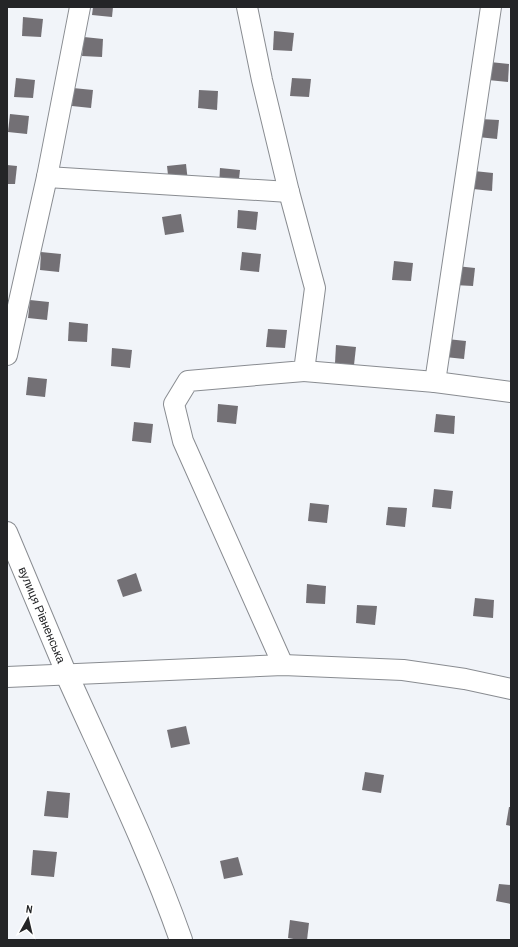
<svg xmlns="http://www.w3.org/2000/svg" width="518" height="947" viewBox="0 0 518 947" font-family="'Archivo Narrow',sans-serif">
  <rect width="100%" height="100%" fill="#f1f4f9"/>
  <g fill="#737075">
    <polygon points="93,7 113,7 112,17 92,15"/>
    <polygon points="23,17 43,19 41,37 22,36"/>
    <polygon points="274,31 294,33 292,51 273,50"/>
    <polygon points="84,37 103,39 102,57 82,56"/>
    <polygon points="490,62 509,64 508,82 488,80"/>
    <polygon points="16,78 35,80 33,98 14,97"/>
    <polygon points="292,78 311,79 309,97 290,96"/>
    <polygon points="73,88 93,90 91,108 72,106"/>
    <polygon points="199,90 218,91 217,110 198,108"/>
    <polygon points="10,114 29,116 27,134 8,132"/>
    <polygon points="480,119 499,120 497,139 478,137"/>
    <polygon points="186,164 188,182 169,184 167,166"/>
    <polygon points="7,165 17,166 15,184 7,184"/>
    <polygon points="220,168 240,170 238,188 219,186"/>
    <polygon points="474,171 493,173 492,191 473,189"/>
    <polygon points="238,210 258,212 256,230 237,228"/>
    <polygon points="181,214 184,232 165,235 162,217"/>
    <polygon points="41,252 61,254 59,272 40,270"/>
    <polygon points="242,252 261,254 259,272 240,270"/>
    <polygon points="394,261 413,263 411,281 392,280"/>
    <polygon points="456,266 475,268 473,286 454,285"/>
    <polygon points="30,300 49,302 47,320 28,318"/>
    <polygon points="69,322 88,324 87,342 68,341"/>
    <polygon points="268,329 287,330 285,348 266,347"/>
    <polygon points="447,339 466,341 464,359 445,357"/>
    <polygon points="336,345 356,347 354,365 335,363"/>
    <polygon points="112,348 132,350 130,368 111,366"/>
    <polygon points="28,377 47,379 45,397 26,395"/>
    <polygon points="218,404 238,406 236,424 217,422"/>
    <polygon points="436,414 455,416 454,434 434,432"/>
    <polygon points="134,422 153,424 151,443 132,441"/>
    <polygon points="434,489 453,491 451,509 432,507"/>
    <polygon points="310,503 329,505 327,523 308,521"/>
    <polygon points="388,507 407,508 405,527 386,525"/>
    <polygon points="136,573 142,591 123,597 117,580"/>
    <polygon points="307,584 326,586 325,604 306,603"/>
    <polygon points="475,598 494,600 493,618 473,616"/>
    <polygon points="357,605 377,606 375,625 356,623"/>
    <polygon points="186,726 190,744 171,748 167,730"/>
    <polygon points="365,772 384,775 381,793 362,790"/>
    <polygon points="47,791 70,793 68,818 44,816"/>
    <polygon points="509,807 511,807 511,826 506,825"/>
    <polygon points="33,850 57,852 54,877 31,875"/>
    <polygon points="238,857 243,875 224,879 220,861"/>
    <polygon points="499,884 511,885 511,904 496,901"/>
    <polygon points="290,920 309,923 307,940 299,940 288,938"/>
  </g>
  <g fill="none" stroke-linecap="round" stroke-linejoin="round">
    <defs>
      <g id="minor">
        <polyline points="247,7 262,80 289,192 315,288 304,371 188,381 174,404 183,441 283,665"/>
        <polyline points="47,177 289,192"/>
        <polyline points="7,355 47,177 80,7"/>
        <polyline points="304,371 435,382 511,392"/>
        <polyline points="435,382 491,7"/>
        <path id="s1" d="M7,532L67,675"/>
        <polyline points="7,677 283,665 403,670 465,679 511,689"/>
      </g>
      <path id="tertiary" d="M67,675C106,762 149,849 181,940"/>
    </defs>
    <use href="#minor" stroke="#898c91" stroke-width="22"/>
    <use href="#tertiary" stroke="#898c91" stroke-width="24"/>
    <use href="#minor" stroke="#fff" stroke-width="20"/>
    <use href="#tertiary" stroke="#fff" stroke-width="22"/>
  </g>
  <g text-anchor="middle" dominant-baseline="central" stroke-width="3.5" stroke-linejoin="round" paint-order="stroke">
    <g font-size="12" fill="#242527" stroke="#fff">
      <text stroke="none"><textPath href="#s1" startOffset="90">вулиця Рівненська</textPath></text>
    </g>
  </g>
  <rect width="518" height="947" fill="none" stroke="#242527" stroke-width="16"/>
  <g transform="translate(28 919) rotate(8)" stroke="#ffffff" stroke-width="3" paint-order="stroke">
  <path d="M0-3L7 15L0 10L-7 15Z" fill="#242527"/>
  <text y="-6" font-size="11" font-weight="bold" text-anchor="middle" fill="#242527">N</text>
  </g>
</svg>
